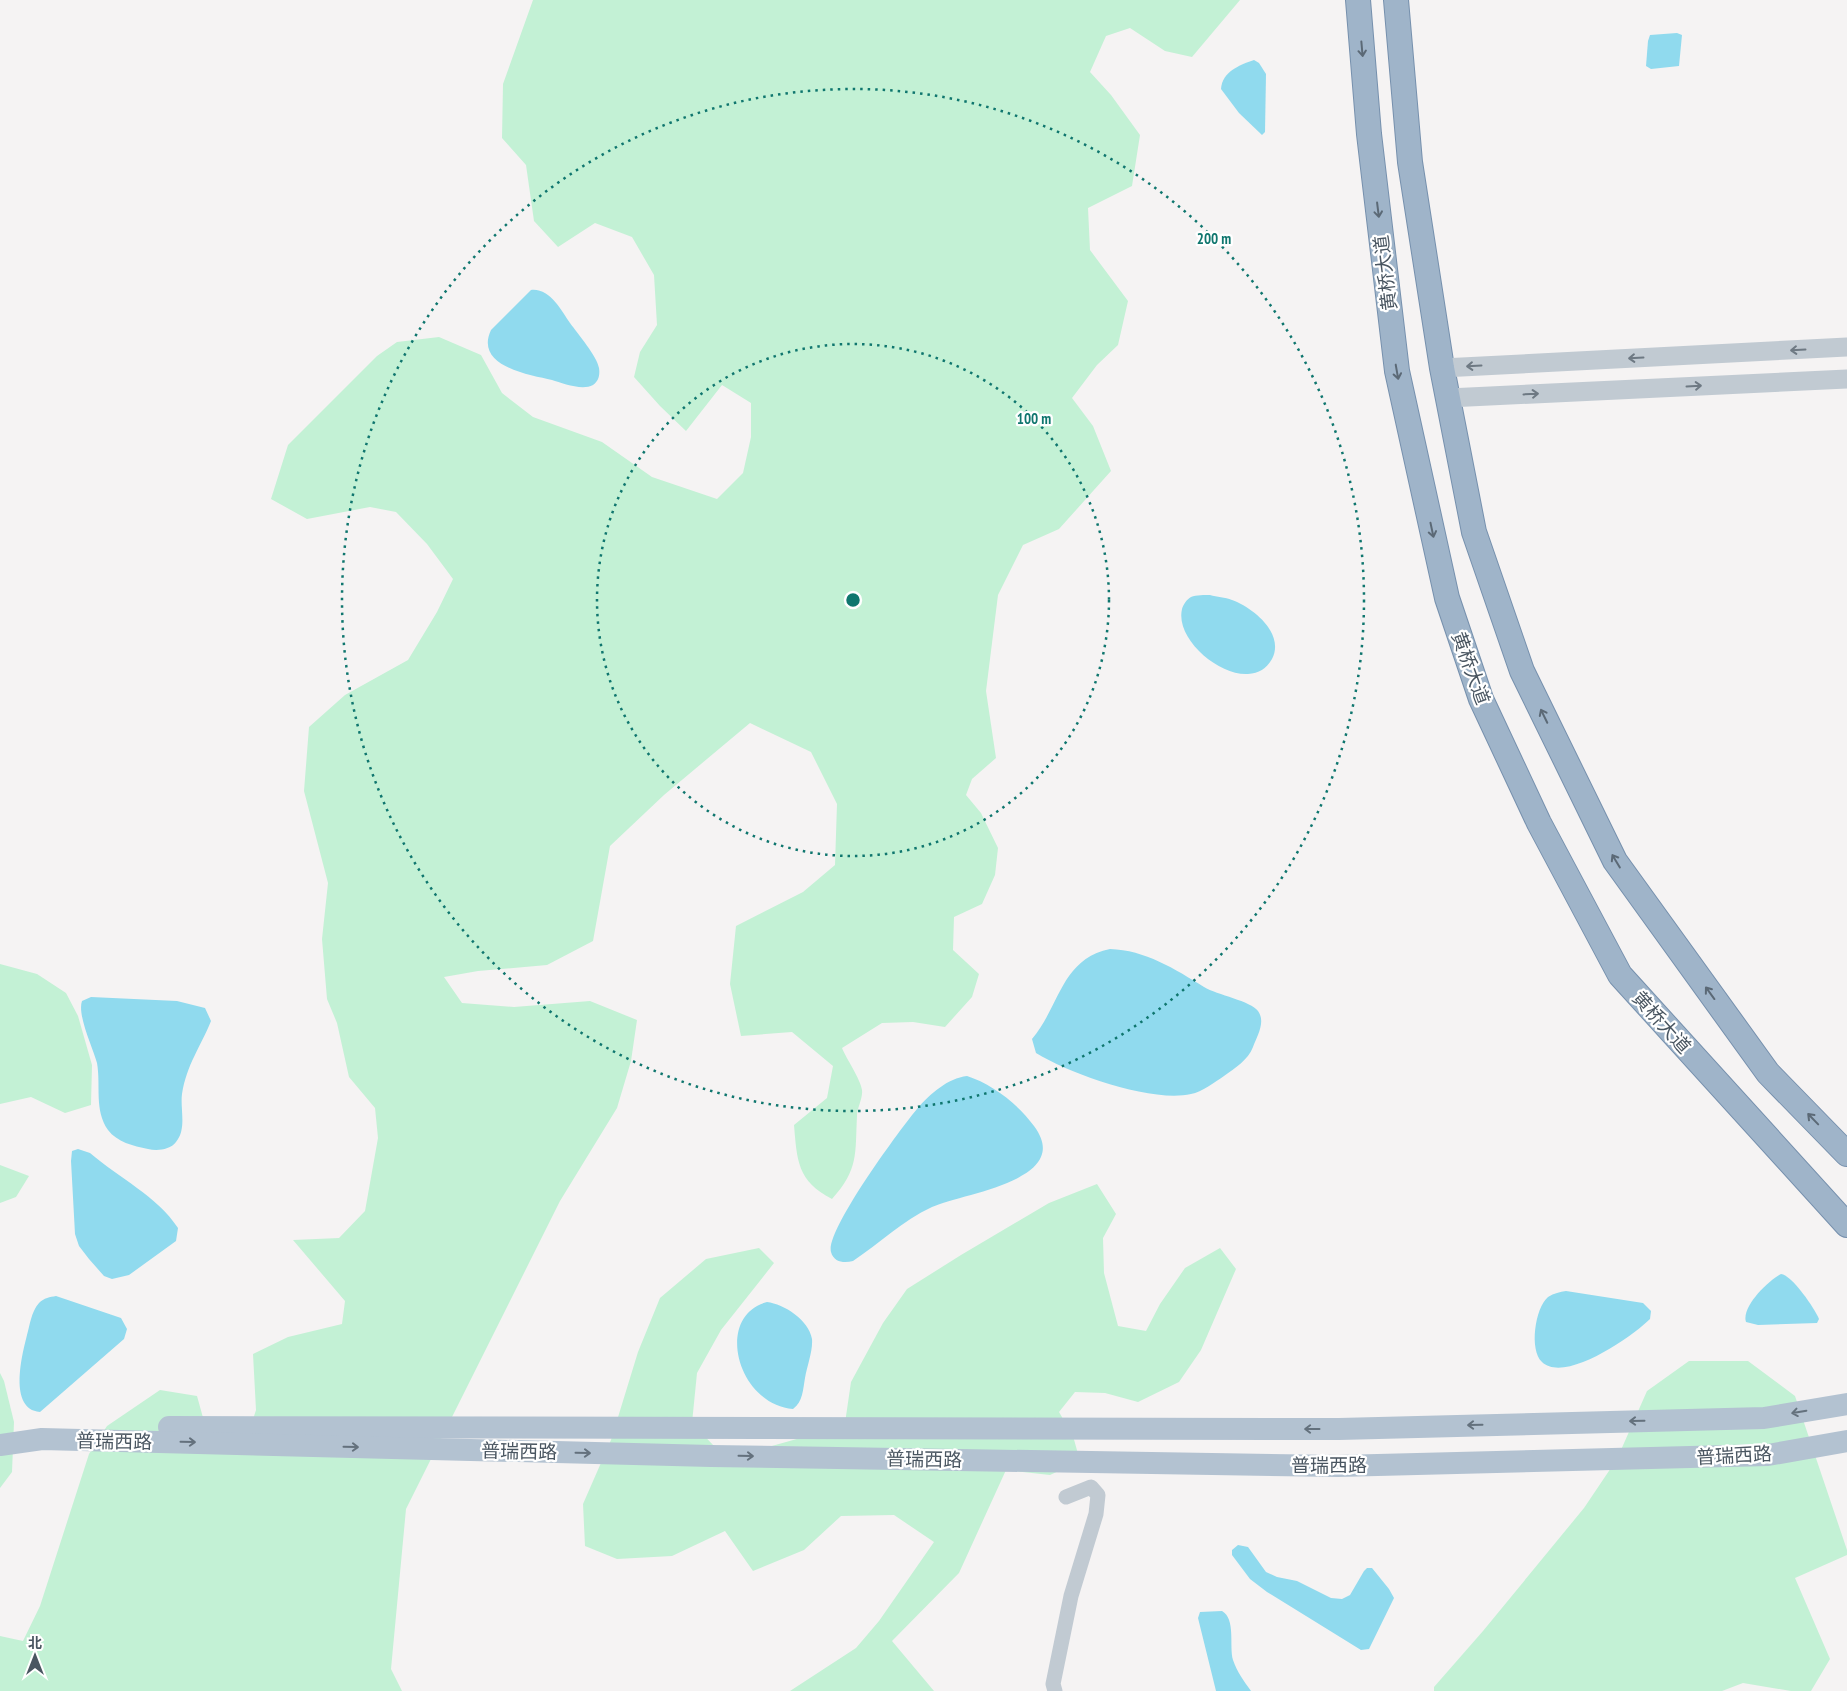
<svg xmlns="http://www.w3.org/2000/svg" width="1847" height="1691" viewBox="0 0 1847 1691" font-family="'PT Sans Narrow','Noto Sans SC',sans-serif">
  <rect width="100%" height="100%" fill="#f5f3f3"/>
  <g fill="#c3f1d5">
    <path d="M533,0H1240L1192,57L1165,51L1130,28L1106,36L1090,72L1111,95L1140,135L1132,186L1088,208L1090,250L1128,301L1118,345L1097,365L1072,398L1093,426L1111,471L1059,529L1023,545L998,595L986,691L996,758L972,779L966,795L981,813L998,848L995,875L982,904L954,917L953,950L979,974L972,997L945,1027L913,1022L882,1023L842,1048C846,1058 861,1080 862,1090C863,1098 857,1108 857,1116C855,1154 859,1169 832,1199C797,1181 797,1160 794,1125L827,1098L833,1066L792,1032L741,1036L730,984L736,926L803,892L835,865L837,804L811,752L750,723L664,795L610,846L593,941L547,965L478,971L444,977L462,1003L514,1007L590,1001L637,1020L631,1061L617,1108L560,1201L406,1509L391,1669L402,1691H0V1636L23,1641L40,1606L89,1454L107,1426L160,1390L197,1396L207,1432L246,1441L256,1410L253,1354L288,1337L342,1324L345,1301L293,1240L339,1238L365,1211L378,1138L375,1108L349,1077L337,1023L327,999L322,939L328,883L304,791L309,727L345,695L408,660L437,612L453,579L427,544L396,512L370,507L307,519L271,499L288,445L377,356L397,342L439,337L481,355L502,393L533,417L602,442L652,477L717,499L743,473L751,437V403L722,385L686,431L660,406L634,377L640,352L657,325L654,275L632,237L595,223L558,247L534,221L526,165L502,138L503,84Z"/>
    <polygon points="0,964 37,974 66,993 78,1016 92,1065 91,1105 65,1113 31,1097 0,1104"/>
    <polygon points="0,1165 29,1176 16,1197 0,1203"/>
    <polygon points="1097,1184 1116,1214 1103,1238 1104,1273 1118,1326 1146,1331 1160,1304 1185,1268 1220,1248 1236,1269 1201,1350 1179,1382 1138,1402 1105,1393 1075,1392 1059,1412 1073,1436 1080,1461 1050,1475 1006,1470 959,1573 892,1641 934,1691 790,1691 856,1648 879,1621 934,1542 894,1515 841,1516 804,1550 753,1571 725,1531 672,1556 617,1559 585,1546 583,1504 611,1440 638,1352 660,1298 706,1259 759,1248 774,1263 721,1330 697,1373 692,1423 714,1446 754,1451 811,1435 845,1423 851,1382 883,1323 907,1289 961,1255 1049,1203"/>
    <polygon points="1689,1361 1748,1361 1795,1396 1847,1550 1847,1555 1795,1578 1830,1659 1811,1691 1791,1691 1743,1683 1722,1691 1434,1691 1434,1687 1483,1631 1584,1508 1617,1459 1647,1391"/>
    <polygon points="0,1373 4,1381 14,1422 12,1472 0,1488"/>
  </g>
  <g fill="#90daee">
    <polygon points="1677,33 1682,35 1679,66 1651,69 1646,66 1648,41 1650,35"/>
    <path d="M1254,60L1259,63L1266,74L1265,132L1262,135L1239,113L1221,89C1222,72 1239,65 1254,60Z"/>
    <path d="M531,290C550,288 561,310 570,323C578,334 597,356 599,368C600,374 599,381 593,385C582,391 562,383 552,380C529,375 474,366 491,330Z"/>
    <path d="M1210,595C1217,597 1225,597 1232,600C1254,608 1285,634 1272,659C1266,669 1259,673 1248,674C1219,676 1175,639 1182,609C1183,605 1187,599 1191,597C1196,595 1205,595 1210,595Z"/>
    <path d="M1110,949C1145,950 1175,969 1204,987C1217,995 1251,1001 1258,1011C1266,1022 1257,1036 1253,1047C1248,1060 1235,1068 1224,1076C1215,1082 1202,1092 1191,1094C1152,1103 1070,1074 1036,1053L1032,1039C1060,1006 1061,959 1110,949Z"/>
    <path d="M91,997L177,1001L205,1008L211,1021C200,1048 187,1064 182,1094C180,1109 187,1129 176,1142C170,1150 157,1151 148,1149C133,1146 117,1142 108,1130C94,1110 101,1086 97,1063C93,1048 77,1015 82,1001Z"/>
    <path d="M967,1076C992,1084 1018,1104 1034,1126C1075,1181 962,1193 932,1207C902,1221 880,1243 853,1261C845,1263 834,1263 831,1252C825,1231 901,1128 917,1109C930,1094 948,1078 967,1076Z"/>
    <path d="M78,1149L90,1153C119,1178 157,1196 178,1228L176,1241L129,1275L112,1279L104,1276L89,1259L79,1246L75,1234L71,1161L72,1151Z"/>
    <path d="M1781,1274C1792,1275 1815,1309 1819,1319L1817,1323L1758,1325L1746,1322C1741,1307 1768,1281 1781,1274Z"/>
    <path d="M1566,1291L1643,1303L1651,1311L1650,1319C1633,1336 1565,1384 1542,1362C1529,1350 1535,1308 1548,1297C1554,1293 1560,1292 1566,1291Z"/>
    <path d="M56,1296L121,1318L127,1329L124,1339L40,1412C8,1409 22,1355 27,1335C30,1325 31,1312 39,1303C44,1298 50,1297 56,1296Z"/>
    <path d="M767,1302C784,1304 809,1320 812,1339C813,1351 807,1366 805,1378C803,1389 803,1402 793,1409C737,1404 714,1316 767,1302Z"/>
    <polygon points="1238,1545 1248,1547 1266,1572 1277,1577 1297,1581 1331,1598 1342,1599 1350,1595 1364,1571 1367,1568 1372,1568 1389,1589 1394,1598 1369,1649 1361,1650 1267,1592 1250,1579 1232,1555 1232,1550"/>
    <path d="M1222,1611C1236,1619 1229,1646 1233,1660C1237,1672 1244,1681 1251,1691H1216L1198,1618L1200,1612Z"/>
  </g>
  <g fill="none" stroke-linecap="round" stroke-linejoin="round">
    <defs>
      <g id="trunk">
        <polyline points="1358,0 1369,134 1397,371 1447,598 1481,699 1539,823 1620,975 1847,1225"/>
        <polyline points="1396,0 1410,162 1442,368 1474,532 1522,671 1615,861 1768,1073 1847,1154"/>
      </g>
    </defs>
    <use href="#trunk" stroke="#7690ad" stroke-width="26"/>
    <polyline stroke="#c1cad2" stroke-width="15" points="1055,1691 1053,1684 1071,1596 1096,1514 1098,1495 1091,1487 1066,1497"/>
    <g stroke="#c1cad2" stroke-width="19">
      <polyline points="1442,368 1847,347"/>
      <polyline points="1448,398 1847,379"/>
    </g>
    <g stroke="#b3c2d1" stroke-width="22">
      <polyline points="169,1427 1339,1429 1764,1418 1847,1404"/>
      <polyline points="0,1445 42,1439 711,1456 1338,1466 1768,1455 1847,1441"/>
    </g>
    <use href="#trunk" stroke="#9fb4c9" stroke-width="24"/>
  </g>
  <defs><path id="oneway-shaft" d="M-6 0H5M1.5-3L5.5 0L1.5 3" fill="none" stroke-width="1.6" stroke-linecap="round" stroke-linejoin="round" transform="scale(1.25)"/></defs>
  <g stroke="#5b6976">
    <use href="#oneway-shaft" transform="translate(1362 49) rotate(85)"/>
    <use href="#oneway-shaft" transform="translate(1378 210) rotate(83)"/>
    <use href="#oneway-shaft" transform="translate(1397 372) rotate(80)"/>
    <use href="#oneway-shaft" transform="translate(1432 530) rotate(78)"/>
    <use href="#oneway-shaft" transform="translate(1544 716) rotate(-116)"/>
    <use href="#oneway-shaft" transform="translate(1616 861) rotate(-121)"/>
    <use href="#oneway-shaft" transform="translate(1710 993) rotate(-126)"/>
    <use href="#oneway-shaft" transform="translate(1813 1119) rotate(-134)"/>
  </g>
  <g stroke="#6e7983">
    <use href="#oneway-shaft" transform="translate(1798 350) rotate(177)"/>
    <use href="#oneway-shaft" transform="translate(1636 358) rotate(177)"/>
    <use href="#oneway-shaft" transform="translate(1474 366) rotate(177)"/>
    <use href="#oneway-shaft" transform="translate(1694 386) rotate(-3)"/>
    <use href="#oneway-shaft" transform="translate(1531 394) rotate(-3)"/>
  </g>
  <g stroke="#64717d">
    <use href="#oneway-shaft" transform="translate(1799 1412) rotate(170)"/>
    <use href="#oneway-shaft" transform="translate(1637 1421) rotate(179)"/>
    <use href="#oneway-shaft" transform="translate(1475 1425) rotate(179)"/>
    <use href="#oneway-shaft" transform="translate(1312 1429) rotate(-180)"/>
    <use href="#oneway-shaft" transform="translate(188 1442) rotate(1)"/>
    <use href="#oneway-shaft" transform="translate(351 1447) rotate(1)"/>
    <use href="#oneway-shaft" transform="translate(583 1453) rotate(1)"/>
    <use href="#oneway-shaft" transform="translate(746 1456) rotate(1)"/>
  </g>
  <g fill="none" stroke="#0f766e" stroke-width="2.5" stroke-dasharray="2.5 5">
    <circle cx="853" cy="600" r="256"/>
    <circle cx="853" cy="600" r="511"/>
  </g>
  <g text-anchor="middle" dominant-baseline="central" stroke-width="4.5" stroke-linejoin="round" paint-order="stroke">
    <g font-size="19" fill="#4a5661" stroke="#fff">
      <text transform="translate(1385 273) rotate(-97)">黄桥大道</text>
      <text transform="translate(1471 668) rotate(70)">黄桥大道</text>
      <text transform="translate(1662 1022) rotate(48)">黄桥大道</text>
      <text transform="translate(114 1441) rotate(1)">普瑞西路</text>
      <text transform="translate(519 1451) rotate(1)">普瑞西路</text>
      <text transform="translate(1734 1455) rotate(-3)">普瑞西路</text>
      <text transform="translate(924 1459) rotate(1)">普瑞西路</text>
      <text x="1329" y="1465">普瑞西路</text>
    </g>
  </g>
  <circle cx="853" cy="600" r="8" fill="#0f766e" stroke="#fff" stroke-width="2.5"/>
  <g font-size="15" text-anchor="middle" font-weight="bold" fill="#0f766e" stroke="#fff" stroke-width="4.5" stroke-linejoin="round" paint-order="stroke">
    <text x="1214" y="244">200 m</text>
    <text x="1034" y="424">100 m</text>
  </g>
  <g transform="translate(35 1656)" stroke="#ffffff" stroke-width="4" paint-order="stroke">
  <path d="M0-4L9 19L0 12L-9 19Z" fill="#4a5661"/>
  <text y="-8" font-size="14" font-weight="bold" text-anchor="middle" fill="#4a5661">北</text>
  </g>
</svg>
